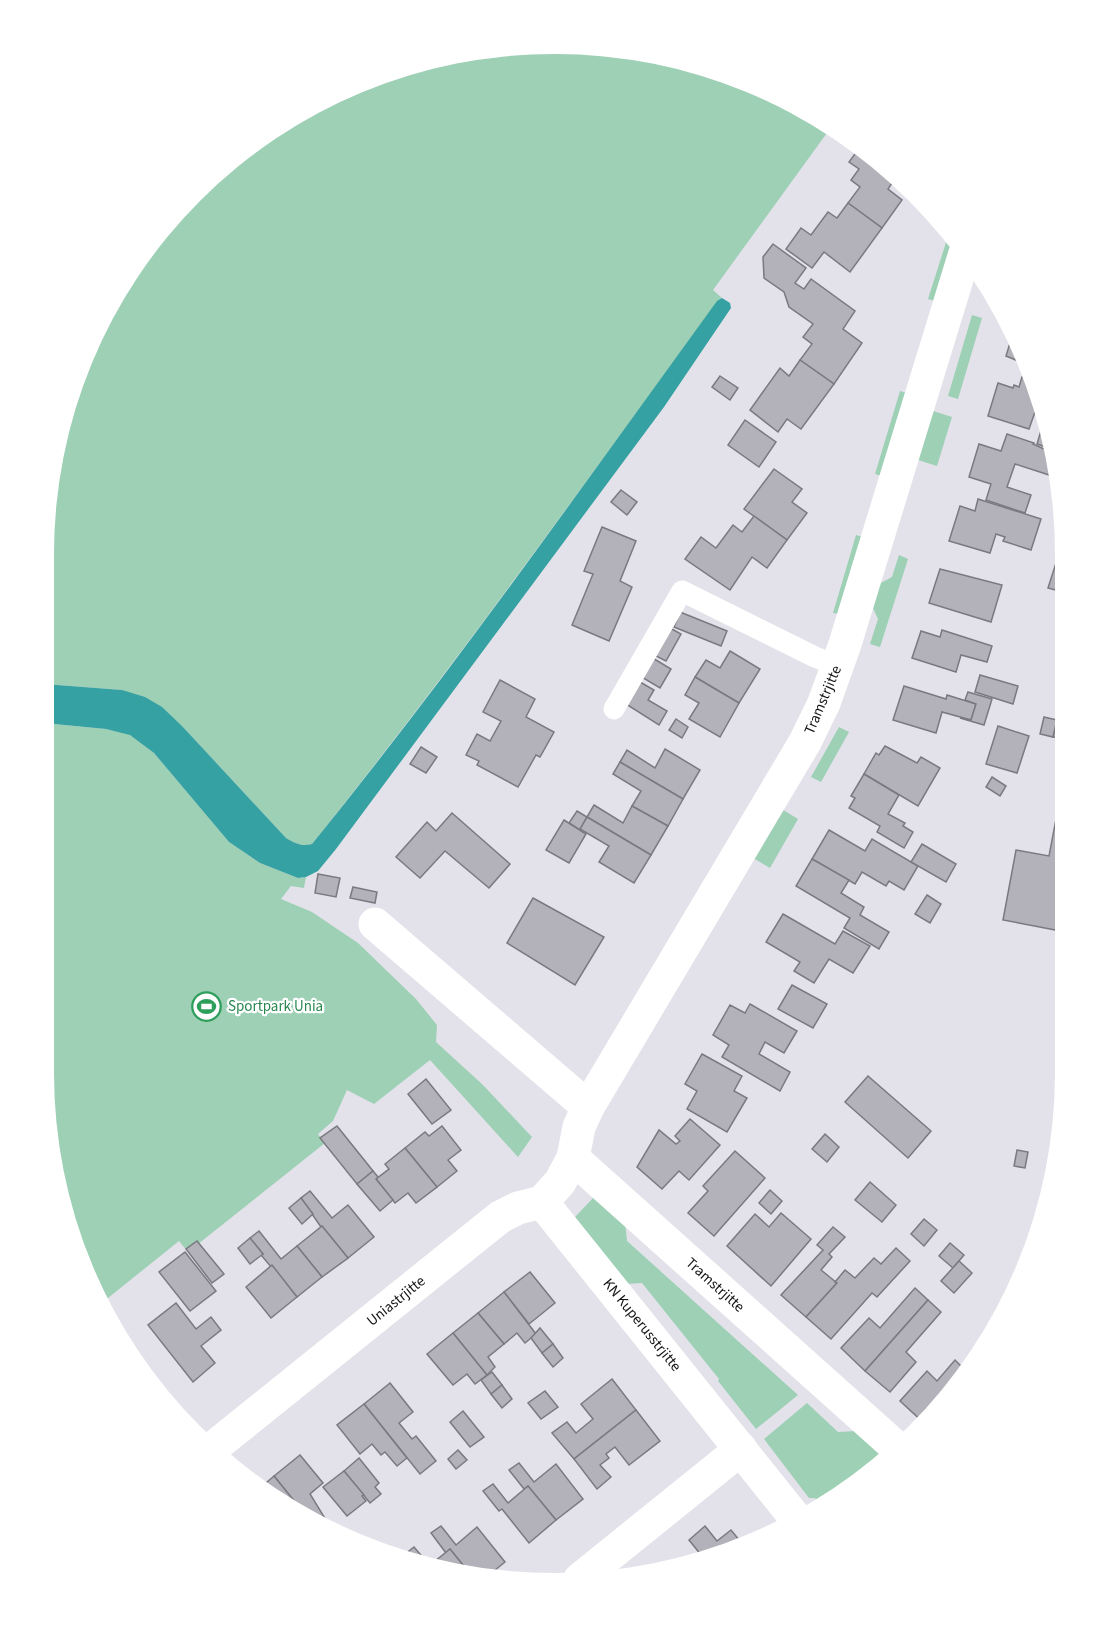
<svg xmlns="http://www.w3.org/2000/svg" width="1109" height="1627" viewBox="0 0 1109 1627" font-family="'Source Sans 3',sans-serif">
  <rect width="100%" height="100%" fill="#e3e2ea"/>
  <g fill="#9dd0b5">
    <path d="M554,44L654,53L750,82L832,126L713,290L722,298L717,302C584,484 453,668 312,844C301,847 295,844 286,838L183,727L122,690L44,684V555L53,455L96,328L193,193L270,130L359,83L454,53Z"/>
    <polygon points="949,233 954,240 935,301 928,299"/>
    <polygon points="972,315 982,318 958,399 948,396"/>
    <polygon points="900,391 907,393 882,476 875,474"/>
    <polygon points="930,410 952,417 937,466 915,459"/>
    <polygon points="856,535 863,537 840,614 833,613"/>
    <polygon points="899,555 908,559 880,647 870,644 878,619 871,604 877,585 892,577"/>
    <polygon points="44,723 106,729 130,734 154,753 229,842 260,863 298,878 306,877 304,888 291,886 281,899 312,912 358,943 416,999 437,1025 436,1042 483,1085 532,1137 518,1157 430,1060 374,1104 347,1090 333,1121 318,1134 325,1143 188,1252 179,1241 103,1302 71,1236 44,1072"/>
    <polygon points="839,727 849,732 821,782 811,777"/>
    <polygon points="780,808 798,819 770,868 750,856"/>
    <polygon points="595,1196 625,1221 627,1241 798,1395 756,1429 718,1381 719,1379 642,1283 626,1284 575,1217"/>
    <polygon points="807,1403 838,1432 857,1431 886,1457 822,1506 815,1498 809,1498 764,1439"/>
  </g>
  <path fill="#36a1a2" d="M722,298L730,303L731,308L664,407L336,849L318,871L306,877L298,878L260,863L229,842L154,753L130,735L106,729L44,723V684L122,690L145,697L162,707L183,727L286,838C295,843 301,847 312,844C454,669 584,484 717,301Z"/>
  <g fill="#b3b2ba" stroke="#7a7980" stroke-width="1.5">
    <polygon points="860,147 896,177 888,189 902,200 882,228 848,203 860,187 851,180 859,169 849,162"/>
    <polygon points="848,203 882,228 850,272 824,252 812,268 786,249 801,228 811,235 828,212 837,218"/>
    <polygon points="773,244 806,268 795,283 804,289 811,279 855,311 843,329 862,343 834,384 800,360 812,344 803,337 813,324 789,307 784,292 764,278 763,257"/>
    <polygon points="1013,333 1026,359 1028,365 1006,356"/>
    <polygon points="800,360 834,384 801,429 787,419 778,432 750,410 780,368 789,376"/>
    <polygon points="720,376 738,388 730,400 712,387"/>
    <polygon points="1022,377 1033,381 1043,414 1035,412 1029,429 988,416 998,383 1013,388 1014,385 1019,387"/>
    <polygon points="745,420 776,442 759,467 728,445"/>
    <polygon points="1043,424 1047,425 1054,450 1037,444"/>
    <polygon points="1007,434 1034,443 1033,444 1055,454 1049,475 1015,464 1007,487 1031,495 1025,513 986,500 991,484 969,477 979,444 1001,451"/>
    <polygon points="774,469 802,489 792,502 807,513 787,540 744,509"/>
    <polygon points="621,490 637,502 627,515 611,502"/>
    <polygon points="978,499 1041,519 1031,550 1003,541 1005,537 996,534 990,553 949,541 960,506 975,511"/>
    <polygon points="754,516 787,540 767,568 752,557 730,590 685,559 701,537 716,548 733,525 742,532"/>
    <polygon points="602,527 636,541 620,581 632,587 609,641 572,625 593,574 584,571"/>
    <polygon points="1057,560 1066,563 1066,593 1048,588"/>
    <polygon points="940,569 1002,585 991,622 929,603"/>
    <polygon points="680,612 727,631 721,646 674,627"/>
    <polygon points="670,628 681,634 666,661 654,655"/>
    <polygon points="942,630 992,646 987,662 961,655 956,672 912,658 921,631 940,637"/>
    <polygon points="730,651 760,669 739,703 695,677 706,660 720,668"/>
    <polygon points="651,657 671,669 660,688 640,676"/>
    <polygon points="980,675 1018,686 1013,704 975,692"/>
    <polygon points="695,677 739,703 720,737 689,719 699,703 685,695"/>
    <polygon points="500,680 535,699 526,717 554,732 540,757 536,755 518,787 477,765 479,761 466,755 477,734 490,741 501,721 483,712"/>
    <polygon points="640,682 654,690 648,700 667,711 659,725 626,704"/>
    <polygon points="904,686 946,699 947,695 976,704 971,720 942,712 936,733 893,720"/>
    <polygon points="968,692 992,699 984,725 960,718 971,720 976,704 965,700"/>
    <polygon points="1044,717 1057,720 1053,737 1040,734"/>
    <polygon points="676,719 688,727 682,738 669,730"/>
    <polygon points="1058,719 1066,720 1066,730 1059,738 1053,737"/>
    <polygon points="998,726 1029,736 1017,773 986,764"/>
    <polygon points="885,746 917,763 921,757 940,768 918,806 864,774 876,753 879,755"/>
    <polygon points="421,747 437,757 426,773 410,764"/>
    <polygon points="665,749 700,770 683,799 620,762 627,750 655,768"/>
    <polygon points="620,762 683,799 668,826 632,806 641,791 613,774"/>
    <polygon points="1066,767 1066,932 1003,920 1016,850 1049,856"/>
    <polygon points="864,774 899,795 888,814 905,823 903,826 913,832 904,848 877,832 880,826 849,808 855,798 851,796"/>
    <polygon points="992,777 1006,786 1000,796 986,787"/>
    <polygon points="594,805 623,823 632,806 668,826 651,855 587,817"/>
    <polygon points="577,811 587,817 580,830 569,823"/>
    <polygon points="452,813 510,864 489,888 445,851 420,878 396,857 427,822 436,831"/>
    <polygon points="587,817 651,855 634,883 599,862 609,846 580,829"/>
    <polygon points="564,820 586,834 569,863 546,850"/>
    <polygon points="829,830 865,851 872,839 918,866 904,890 889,881 886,886 862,872 855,884 812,859"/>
    <polygon points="922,844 956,864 946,882 911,862"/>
    <polygon points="812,859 849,880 841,893 864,907 860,915 889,932 879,949 844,928 850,918 796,886"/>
    <polygon points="318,874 340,878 336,897 315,893"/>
    <polygon points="353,887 377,892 375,903 350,898"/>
    <polygon points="927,895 941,904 930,923 915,914"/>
    <polygon points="533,898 604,937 575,985 507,943"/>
    <polygon points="783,914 835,944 843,931 870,946 853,973 829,959 814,983 794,971 800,962 766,942"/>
    <polygon points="792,985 827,1004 813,1028 778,1009"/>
    <polygon points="750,1004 797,1031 784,1053 765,1042 759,1054 790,1072 780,1091 722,1057 729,1045 713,1035 730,1005 745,1013"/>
    <polygon points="702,1054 742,1076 734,1091 747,1098 727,1132 687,1109 697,1091 685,1084"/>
    <polygon points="868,1076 931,1131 908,1158 845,1102"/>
    <polygon points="426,1079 451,1110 432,1124 408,1094"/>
    <polygon points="690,1119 720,1145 689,1180 679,1171 662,1189 637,1167 659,1130 676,1144 680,1141 675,1136"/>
    <polygon points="337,1126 373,1171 357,1184 320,1138"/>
    <polygon points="442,1126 461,1150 448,1160 457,1171 437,1187 405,1148 425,1132 429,1136"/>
    <polygon points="825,1134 839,1147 827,1162 812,1149"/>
    <polygon points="405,1148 437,1187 416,1203 408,1193 395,1203 376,1179 389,1169 385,1164"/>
    <polygon points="1017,1150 1028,1152 1025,1168 1014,1166"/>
    <polygon points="735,1151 765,1178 714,1236 688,1213 708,1191 703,1186"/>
    <polygon points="373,1171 378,1177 376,1179 393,1200 380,1211 357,1184"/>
    <polygon points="870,1182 896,1205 882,1222 855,1200"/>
    <polygon points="770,1190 782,1201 771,1214 759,1203"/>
    <polygon points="310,1191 332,1218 348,1205 374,1237 348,1258 322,1226 321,1227 301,1198"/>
    <polygon points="301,1198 313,1214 302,1224 289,1208"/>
    <polygon points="781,1213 811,1239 771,1286 727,1246 755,1214 769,1227"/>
    <polygon points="924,1219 937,1230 924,1246 911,1234"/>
    <polygon points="322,1226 348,1258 322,1277 297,1246"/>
    <polygon points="833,1227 845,1237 829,1254 832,1257 821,1270 837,1283 806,1317 781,1295 823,1250 817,1245"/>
    <polygon points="259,1231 281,1259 297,1246 322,1277 297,1297 261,1255 263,1254 250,1238"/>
    <polygon points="250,1238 263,1254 250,1264 238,1248"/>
    <polygon points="197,1241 224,1274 212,1283 186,1249"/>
    <polygon points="950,1243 964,1255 953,1268 939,1256"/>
    <polygon points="896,1248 910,1261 877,1297 872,1293 831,1339 806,1317 837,1283 835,1282 845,1270 855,1278 874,1258 881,1264"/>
    <polygon points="185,1252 216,1291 190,1311 159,1272"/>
    <polygon points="959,1261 972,1273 954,1293 941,1281"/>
    <polygon points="272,1265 297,1297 271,1318 246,1287"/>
    <polygon points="530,1272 555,1303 529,1324 504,1292"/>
    <polygon points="915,1288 928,1300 865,1371 841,1348 869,1318 880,1328"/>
    <polygon points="504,1292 536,1334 525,1343 517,1333 504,1344 478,1313"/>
    <polygon points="928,1300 941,1312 906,1352 916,1362 890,1392 865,1371"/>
    <polygon points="176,1303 196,1329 211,1317 221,1330 201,1346 215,1363 193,1382 148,1325"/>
    <polygon points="478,1313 504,1344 488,1357 495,1367 487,1375 453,1333"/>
    <polygon points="540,1328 553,1344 542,1353 531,1338"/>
    <polygon points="453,1333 487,1375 475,1384 467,1374 453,1385 427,1354"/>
    <polygon points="553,1344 563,1358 553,1367 542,1353"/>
    <polygon points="955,1360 963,1368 924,1423 900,1401 927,1371 937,1381"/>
    <polygon points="492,1372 502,1385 491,1394 481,1380"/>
    <polygon points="612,1379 636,1410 574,1459 552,1433 567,1422 576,1433 593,1419 581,1404"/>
    <polygon points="390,1383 413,1412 399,1423 412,1439 416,1436 436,1461 420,1474 364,1404"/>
    <polygon points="502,1385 512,1399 502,1408 491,1394"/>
    <polygon points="545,1391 558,1407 541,1419 528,1403"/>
    <polygon points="364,1404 407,1458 397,1466 385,1452 381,1455 372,1444 360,1454 337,1425"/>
    <polygon points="636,1410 660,1441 629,1465 615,1447 606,1454 609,1458 600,1465 611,1477 597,1489 574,1459"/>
    <polygon points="463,1411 484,1437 470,1447 450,1422"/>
    <polygon points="458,1450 467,1460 456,1469 448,1459"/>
    <polygon points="300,1455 323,1483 310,1494 326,1520 322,1523 303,1512 274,1476"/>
    <polygon points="359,1458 379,1483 375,1487 381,1494 370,1503 344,1471"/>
    <polygon points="519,1463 534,1482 556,1464 583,1499 556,1520 528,1486 524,1489 509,1470"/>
    <polygon points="344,1471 364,1495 362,1496 366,1501 347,1516 323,1487"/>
    <polygon points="274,1476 303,1512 260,1488"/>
    <polygon points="493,1484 508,1503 528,1486 556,1520 529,1543 502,1509 499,1511 483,1491"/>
    <polygon points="441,1526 456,1545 477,1527 505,1562 489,1575 467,1570 450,1549 446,1553 431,1533"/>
    <polygon points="705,1526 717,1541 731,1530 740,1541 702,1556 689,1540"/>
    <polygon points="414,1547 425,1560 404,1555"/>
    <polygon points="450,1549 467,1570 434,1562"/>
  </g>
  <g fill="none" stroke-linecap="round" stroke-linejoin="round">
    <polyline stroke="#fff" stroke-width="21" points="614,709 682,591 815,657 838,666"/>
    <g stroke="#fff" stroke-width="33">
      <polyline points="375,924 588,1107"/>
      <polyline points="542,1202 797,1520"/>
      <polyline points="214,1447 500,1217 518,1208 542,1202 560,1182 573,1158"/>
      <polyline points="897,1448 573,1158 579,1127 588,1107 805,742 824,703 845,644 965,253"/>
      <polyline points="580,1579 741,1449"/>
    </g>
  </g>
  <defs>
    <symbol id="stadium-ring" viewBox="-11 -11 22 22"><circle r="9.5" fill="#fff" stroke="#2e9e5b" stroke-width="1.5"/><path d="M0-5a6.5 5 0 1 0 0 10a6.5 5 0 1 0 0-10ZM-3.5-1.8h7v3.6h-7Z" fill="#2e9e5b"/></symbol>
  </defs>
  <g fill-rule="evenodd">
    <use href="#stadium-ring" x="190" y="990" width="33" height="33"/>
  </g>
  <g text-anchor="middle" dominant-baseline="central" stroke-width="4.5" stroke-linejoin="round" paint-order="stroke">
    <g font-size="15" fill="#141316" stroke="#fff">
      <text transform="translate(823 700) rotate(-67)">Tramstrjitte</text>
      <text transform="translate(715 1285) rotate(42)">Tramstrjitte</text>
      <text transform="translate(396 1301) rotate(-39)">Uniastrjitte</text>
      <text transform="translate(642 1325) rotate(51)">KN Kuperusstrjitte</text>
    </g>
    <g font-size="15" fill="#27864d" stroke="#fff" text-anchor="start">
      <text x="228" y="1006">Sportpark Unia</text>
    </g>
  </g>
  <path d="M0 0H1109V1627H0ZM554 54H555A500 500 0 0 1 1055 554V1073A500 500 0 0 1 555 1573H554A500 500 0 0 1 54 1073V554A500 500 0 0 1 554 54Z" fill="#fff" fill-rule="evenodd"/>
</svg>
